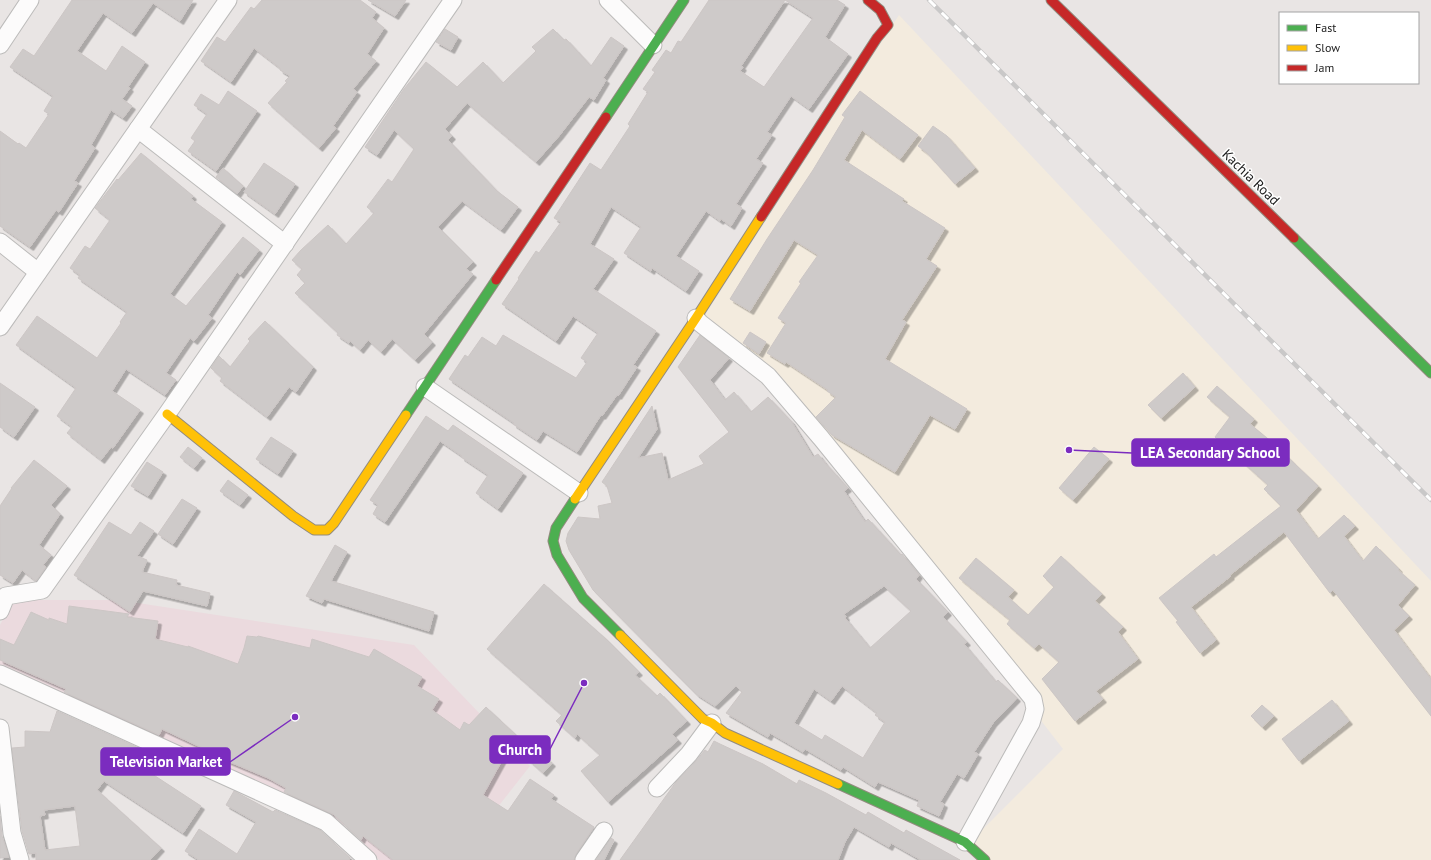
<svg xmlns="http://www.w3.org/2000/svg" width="1431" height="860" viewBox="0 0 1431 860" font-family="'PT Sans',sans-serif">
  <defs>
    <filter id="shadow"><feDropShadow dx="3.5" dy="3.5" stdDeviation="0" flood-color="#0004"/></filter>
  </defs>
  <rect width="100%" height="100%" fill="#e9e5e4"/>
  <polygon fill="#ebdade" points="13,600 118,600 414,645 530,766 456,860 379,860 348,827 0,667 0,625"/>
  <polygon fill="#f3ebde" points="899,15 1431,581 1431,860 988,860 972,840 1063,749 872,502 788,398 700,323"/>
  <g fill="#cecac9" stroke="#ccc6c5" fill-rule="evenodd" filter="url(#shadow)">
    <polygon points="72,0 193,0 180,21 153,3 132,33 103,13 77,51 106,71 122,46 145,62 128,87 130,88 122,99 132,106 123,118 111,110 91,145 95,148 74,181 78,183 59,212 56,210 30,247 0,226 0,131 18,144 19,143 26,148 49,114 44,111 53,96 10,67 23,49 34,56"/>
    <polygon points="262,0 360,0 376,12 372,18 384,28 367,54 376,61 353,89 357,92 333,126 336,128 319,148 268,103 287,82 285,81 290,76 280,70 280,68 254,48 231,82 201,61 217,37 225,42 251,7 254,9"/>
    <polygon points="368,0 406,0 395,16"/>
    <path d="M709,0H837L845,5L825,37L848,54L809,109L791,96L767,132L772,135L756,159L763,163L736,204L742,208L731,226L721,219L720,221L706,211L676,256L699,271L686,291L652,268L651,271L624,253L641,227L611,207L590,244L614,259L593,289L656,331L633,365L637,367L618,396L617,395L602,416L601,415L577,452L543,431L537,440L513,424L514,423L449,379L465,355L468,357L482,337L496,346L503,335L576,378L587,362L581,358L598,333L573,316L556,341L502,304L519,279L518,278L536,251L539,253L561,222L554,218L590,163L601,170L630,126L628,124L648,92L643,89L655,72L652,70L666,50L671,53L678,41L681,42ZM785,0L813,18L764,87L740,71L743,67L741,66Z"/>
    <polygon points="445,29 458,37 451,50 436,42"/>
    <polygon points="553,29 564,40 566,39 591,66 611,37 624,46 603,78 606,80 594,100 589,97 559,136 536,162 467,103 445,129 452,136 448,140 497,191 518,207 501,230 462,201 438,227 473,262 466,269 473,274 424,334 432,342 415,360 392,339 381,352 368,340 360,350 350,341 349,343 337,335 338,333 295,293 305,283 297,275 302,269 292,260 301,250 328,225 346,244 374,213 367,207 388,179 392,182 414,149 394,130 377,155 365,147 404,89 426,62 457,87 483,62 503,83 536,51 532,47"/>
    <polygon points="228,91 257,111 216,171 188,151 195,141 191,138 207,114 194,105 201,94 219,105"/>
    <polygon points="860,91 918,135 900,159 862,130 844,160 904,199 902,201 945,228 926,259 937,266 902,320 906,322 885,359 967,409 955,429 930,415 895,472 832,435 816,417 836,397 827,391 828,390 786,362 785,364 767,353 786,323 778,318 801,283 799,282 818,255 794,240 750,311 730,299 767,239 813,170 845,117 842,115"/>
    <polygon points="933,126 947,136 975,168 955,184 927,153 918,146"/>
    <polygon points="141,153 193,196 191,199 222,222 170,294 186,306 243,237 259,250 240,275 237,272 208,315 212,318 194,341 190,338 166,373 176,380 165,395 126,369 112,391 140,410 113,448 111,447 101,460 67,433 72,427 57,416 76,388 16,345 37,316 97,358 121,323 120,322 127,312 78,278 80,275 70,268 85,246 90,249 110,220 95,208 117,179 118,180"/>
    <polygon points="264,163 295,184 275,214 244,192"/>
    <polygon points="223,168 243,186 237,194 216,177"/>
    <polygon points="265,321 313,367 296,392 289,387 267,417 220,381 222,378 211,368 219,356 230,367 250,341 248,339"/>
    <polygon points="750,332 766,342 759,354 743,343"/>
    <path d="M700,335L729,358L710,380L725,400L734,392L751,412L768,397L791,421L813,457L818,454L825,463L848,488L844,491L865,522L868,519L901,555L902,554L919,575L916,579L948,612L943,617L967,642L964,644L996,682L998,680L1017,698L993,723L974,752L978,754L964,778L957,774L940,802L944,804L939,816L917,806L919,800L878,782L875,787L843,767L841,770L805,749L803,752L770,733L768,737L726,713L742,692L736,686L715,706L696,694L593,590L569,550L566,541L568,533L578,517L600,519L598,506L612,503L607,486L602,482L652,406L657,429L638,458L662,453L668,480L704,464L699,456L729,432L678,367ZM884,586L911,611L870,648L845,618L846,617L844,614ZM842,686L877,713L875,715L885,722L863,758L825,735L822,740L794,723L814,689L831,701Z"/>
    <polygon points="1183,373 1195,387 1161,418 1148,405"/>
    <polygon points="0,383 35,407 14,437 0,427"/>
    <polygon points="1217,386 1254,419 1250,424 1273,443 1318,486 1296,510 1318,539 1344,515 1355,526 1344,536 1363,561 1376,546 1399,569 1398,570 1415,585 1398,605 1409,616 1394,630 1431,679 1431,716 1333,590 1330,593 1284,532 1230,575 1231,576 1191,607 1216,640 1200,653 1176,622 1178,621 1159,598 1214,554 1216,557 1281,506 1264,489 1268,485 1215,437 1230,417 1207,397"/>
    <polygon points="426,416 448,431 453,425 523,473 498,509 476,493 488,475 461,457 462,456 440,441 385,522 373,514 378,505 370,500"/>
    <polygon points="271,437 293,451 278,474 256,459"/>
    <polygon points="188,447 202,458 194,468 180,457"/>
    <polygon points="1094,447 1109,459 1073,500 1059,488"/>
    <polygon points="34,460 67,486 51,505 60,514 39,545 51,555 43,565 46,567 36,581 22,570 13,583 0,575 0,506 12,488 11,488"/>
    <polygon points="147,462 163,472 148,496 131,486"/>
    <polygon points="228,480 248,495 240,505 220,491"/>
    <polygon points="182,499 197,508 173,544 158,534"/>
    <polygon points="109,522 131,535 140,522 154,531 137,556 147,560 142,572 177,580 176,585 210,593 207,606 143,591 130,612 74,575"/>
    <polygon points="335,545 347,552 331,581 434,612 429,631 324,599 322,603 306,596"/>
    <polygon points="1061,556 1102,594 1095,601 1123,627 1118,632 1138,659 1096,691 1103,699 1075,721 1042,679 1059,662 1039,644 1034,648 1007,624 1010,620 959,578 976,558 1014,590 1008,597 1028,615 1054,587 1043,576"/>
    <polygon points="544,584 606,639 639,672 635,675 657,696 660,693 687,721 672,734 678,740 608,802 581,771 600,755 577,734 575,738 556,721 562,715 487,649"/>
    <polygon points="69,606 129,614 127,617 158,621 155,639 188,647 188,646 238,664 244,648 247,636 257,637 258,636 310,648 312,639 369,657 374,649 422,677 417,686 439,699 432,710 460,730 464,722 469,725 486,707 516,735 483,795 508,811 530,779 554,795 551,799 594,827 576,854 574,860 393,860 363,836 361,840 333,814 284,792 286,788 268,778 206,752 207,750 162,729 159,735 64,692 66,689 0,660 0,639 14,645 31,612 49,620 49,618 67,624"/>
    <polygon points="1332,700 1349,721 1299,761 1282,739"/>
    <polygon points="1262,705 1274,716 1262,727 1251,716"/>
    <path d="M57,711L152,754L146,770L201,806L183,833L104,781L97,790L161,848L150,860H36V853L29,854L22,831L12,748L25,747V731L50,732ZM75,806L80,846L45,850L40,816L45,815L44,810Z"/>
    <polygon points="714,741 720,744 763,764 797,784 799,780 826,793 866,815 868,812 904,833 906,830 960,860 921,860 891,843 889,847 854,827 845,842 838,860 620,860 676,782 696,761 705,750 708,752"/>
    <polygon points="532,745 552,763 543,773 523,755"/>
    <polygon points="234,791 273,812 275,810 320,830 350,858 349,860 199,860 185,851 199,829 237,854 256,822 226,805"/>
    <polygon points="0,816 2,836 9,857 0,858"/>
    <polygon points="611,838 614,840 604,860 596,860"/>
  </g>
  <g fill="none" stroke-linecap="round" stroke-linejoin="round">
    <defs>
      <g id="street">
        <polyline points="608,0 653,45"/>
        <polyline points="0,45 30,0"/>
        <polyline points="138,129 285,244"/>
        <polyline points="0,242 38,272"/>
        <polyline points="696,318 700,323 768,376 821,438 1033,699 1035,709 1031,723 965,842"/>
        <polyline points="0,327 228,0"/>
        <polyline points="425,387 579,493"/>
        <polyline points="0,611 6,596 42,590 167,414 453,0"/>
        <polyline points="0,674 326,822 368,860"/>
        <polyline points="0,728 12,833 20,860"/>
        <polyline points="657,788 689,754 712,723"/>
        <polyline points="584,860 604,831"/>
      </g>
      <g id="fast">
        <polyline points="606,117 684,0"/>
        <polyline points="1294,238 1431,373"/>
        <polyline points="406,415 496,280"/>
        <polyline points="575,499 556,528 553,541 557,555 583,598 620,635"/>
        <polyline points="838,784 965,842 985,860"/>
      </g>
      <g id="slow">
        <polyline points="167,414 293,516 314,530 327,530 334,523 406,415"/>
        <polyline points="575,499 696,318 761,217"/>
        <polyline points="620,635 703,719 712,723 725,733 838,784"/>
      </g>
      <g id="jam">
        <polyline points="1051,0 1294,238"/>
        <polyline points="761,217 877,38 888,25 880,10 868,0"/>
        <polyline points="496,280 606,117"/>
      </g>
    </defs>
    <use href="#street" stroke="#bcbbba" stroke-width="19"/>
    <use href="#fast" stroke="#928b7e" stroke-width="11"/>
    <use href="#slow" stroke="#928b7e" stroke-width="11"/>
    <use href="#jam" stroke="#928b7e" stroke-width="11"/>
    <use href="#street" stroke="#fcfbfb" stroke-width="17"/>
    <use href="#fast" stroke="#4caf50" stroke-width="9"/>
    <use href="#slow" stroke="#ffc107" stroke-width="9"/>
    <use href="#jam" stroke="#c62828" stroke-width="9"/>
    <defs>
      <polyline id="rail" points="929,0 1431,500"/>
    </defs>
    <use href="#rail" stroke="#c9c8c8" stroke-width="4.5"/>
    <use href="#rail" stroke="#fff" stroke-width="3" stroke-dasharray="9" stroke-linecap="butt"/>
  </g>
  <g text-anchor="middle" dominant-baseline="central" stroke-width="3" stroke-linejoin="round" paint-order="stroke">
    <g font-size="14" fill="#1b1b1b" stroke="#fff">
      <text transform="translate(1251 177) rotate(44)">Kachia Road</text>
    </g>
  </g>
  <path fill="none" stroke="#7b2cbf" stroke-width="1.5" d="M1069 450L1132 453M584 683L550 749M295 717L230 762"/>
  <g fill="#7b2cbf" stroke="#fff" stroke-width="1.5">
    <circle cx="1069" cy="450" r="4"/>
    <circle cx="584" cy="683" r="4"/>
    <circle cx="295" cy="717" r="4"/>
  </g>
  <g fill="#7b2cbf" stroke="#7b2cbf" stroke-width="1.5">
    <rect x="1132" y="439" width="157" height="27" rx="4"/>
    <rect x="490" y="736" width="60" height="27" rx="4"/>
    <rect x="101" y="748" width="129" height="27" rx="4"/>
  </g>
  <g font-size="15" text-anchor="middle" font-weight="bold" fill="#fff">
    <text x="1210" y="458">LEA Secondary School</text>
    <text x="520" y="755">Church</text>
    <text x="166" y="767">Television Market</text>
  </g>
  <rect x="1279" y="12" width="140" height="72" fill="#ffffff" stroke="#a4a4a4"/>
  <rect x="1287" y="25" width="20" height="6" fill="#4caf50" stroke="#a4a4a4"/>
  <text x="1315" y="32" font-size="12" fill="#1b1b1b">Fast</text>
  <rect x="1287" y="45" width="20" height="6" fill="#ffc107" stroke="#a4a4a4"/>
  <text x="1315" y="52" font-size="12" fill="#1b1b1b">Slow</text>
  <rect x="1287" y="65" width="20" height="6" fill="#c62828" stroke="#a4a4a4"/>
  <text x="1315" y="72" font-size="12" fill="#1b1b1b">Jam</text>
</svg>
